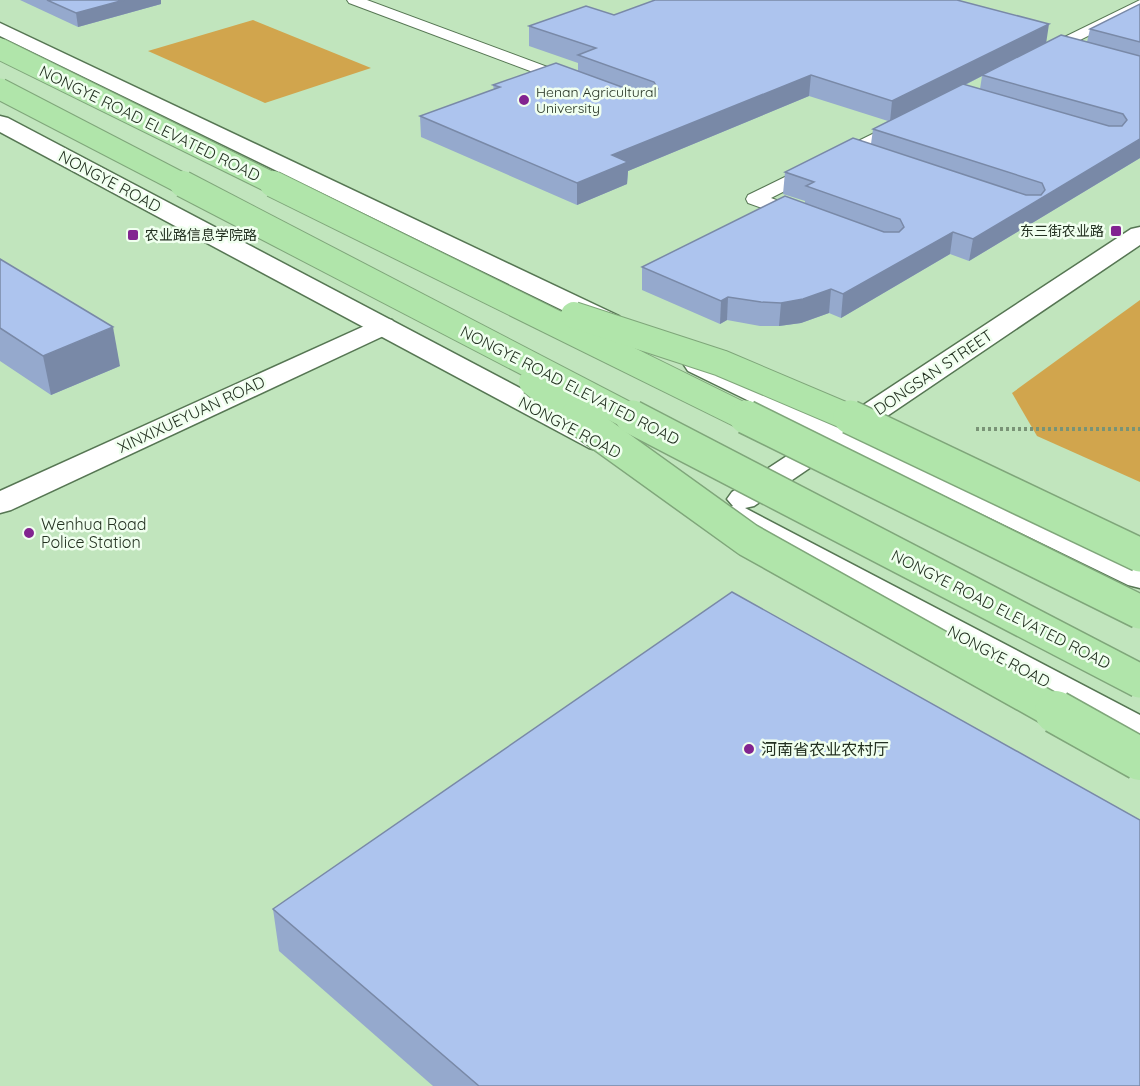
<svg xmlns="http://www.w3.org/2000/svg" width="1140" height="1086" viewBox="0 0 1140 1086" font-family="Quicksand,'Noto Sans SC',sans-serif">
  <rect width="100%" height="100%" fill="#c1e5bd"/>
  <g fill="#d1a54d">
    <polygon points="253,20 371,68 265,103 148,51"/>
    <polygon points="1140,300 1140,482 1037,436 1012,393"/>
  </g>
  <g fill="none" stroke-linecap="round" stroke-linejoin="round">
    <defs>
      <g id="lane">
        <polygon points="347,0 367,0 577,78 579,81 571,86 565,84 349,3"/>
        <polygon points="1140,0 1140,10 1048,56 1038,56 1035,53 1038,50"/>
        <polygon points="903,119 911,124 909,128 771,198 809,212 811,216 809,220 795,220 748,203 746,199 748,195"/>
      </g>
      <polygon id="street" points="382,318 392,320 396,326 392,332 11,510 0,513 0,491"/>
      <g id="secondary">
        <polygon points="0,23 619,316 623,322 619,328 609,330 599,328 0,36"/>
        <polygon points="0,116 8,118 611,436 615,442 611,448 600,451 589,448 0,132"/>
        <polygon points="1140,227 1140,245 862,433 1140,565 1140,588 1128,585 842,446 754,506 745,508 1140,715 1140,744 1127,740 724,522 719,515 724,508 733,506 727,499 732,492 819,435 688,371 684,365 688,359 698,357 708,359 839,421 1131,229"/>
      </g>
    </defs>
    <use href="#lane" stroke="#567653" stroke-width="2"/>
    <use href="#street" stroke="#567653" stroke-width="3"/>
    <use href="#secondary" stroke="#567653" stroke-width="3"/>
    <polyline stroke="#799376" stroke-width="4" stroke-dasharray="3 3" stroke-linecap="butt" points="976,429 1140,429"/>
    <use href="#lane" fill="#fff" fill-rule="evenodd"/>
    <use href="#street" fill="#fff" fill-rule="evenodd"/>
    <use href="#secondary" fill="#fff" fill-rule="evenodd"/>
    <defs>
      <g id="highway-bridge-far3">
        <polyline points="0,49 276,185"/>
        <polyline points="0,89 185,185"/>
      </g>
      <g id="highway-bridge-far2">
        <polyline points="183,184 635,419"/>
        <polyline points="273,184 749,419"/>
        <polyline points="574,315 721,363 853,419"/>
        <polyline points="532,382 579,419"/>
      </g>
      <g id="highway-bridge-far1">
        <polyline points="577,417 748,540 1059,714"/>
        <polyline points="632,417 1140,681"/>
        <polyline points="746,417 1140,612"/>
        <polyline points="850,417 1140,555"/>
      </g>
      <polyline id="highway-bridge" points="1056,712 1140,759"/>
    </defs>
    <use href="#highway-bridge-far3" stroke="#7fa67a" stroke-width="23" stroke-linecap="butt"/>
    <use href="#highway-bridge-far2" stroke="#7fa67a" stroke-width="28" stroke-linecap="butt"/>
    <use href="#highway-bridge-far1" stroke="#7fa67a" stroke-width="36" stroke-linecap="butt"/>
    <use href="#highway-bridge" stroke="#7fa67a" stroke-width="45" stroke-linecap="butt"/>
    <use href="#highway-bridge-far3" stroke="#b0e5aa" stroke-width="21"/>
    <use href="#highway-bridge-far2" stroke="#b0e5aa" stroke-width="26"/>
    <use href="#highway-bridge-far1" stroke="#b0e5aa" stroke-width="33"/>
    <use href="#highway-bridge" stroke="#b0e5aa" stroke-width="42"/>
  </g>
  <g fill="#95a9cd" fill-rule="evenodd">
    <polygon points="20,0 161,0 161,4 78,27"/>
    <path d="M1140,4V158L969,261L950,254L841,318L829,313L801,323L779,326H760L727,320L720,324L642,290V267L805,203V201L783,194L785,172L871,144L873,129L888,121L809,96L628,171L627,184L577,205L421,137L420,116L494,90L493,85L578,71V63L529,46V26L614,15L1046,42H1087L1090,29ZM982,76L980,89L965,85L967,84Z"/>
    <polygon points="0,259 120,366 51,395 0,361"/>
    <polygon points="273,909 1140,1086 433,1086 279,951"/>
  </g>
  <g fill="#7989a7">
    <polygon points="124,0 161,0 161,4 78,27 76,13"/>
    <polygon points="1049,24 1046,44 982,75 982,76 890,122 892,101"/>
    <polygon points="811,75 809,96 628,171 627,184 577,205 577,183 612,155"/>
    <polygon points="1140,139 1140,158 969,261 973,239"/>
    <polygon points="953,232 950,254 841,318 843,294"/>
    <polygon points="831,289 829,313 801,323 779,326 781,303"/>
    <polygon points="728,297 727,320 720,324 721,301"/>
    <polygon points="113,327 120,366 51,395 43,356"/>
  </g>
  <g fill="#adc4ee" stroke="#7989a7" stroke-width="1.5">
    <polygon points="47,0 124,0 76,13"/>
    <polygon points="655,0 957,0 1049,24 892,101 811,75 612,155 628,162 577,183 420,116 500,87 493,85 556,63 641,94 654,94 658,89 654,82 578,55 596,48 529,26 586,6 614,15"/>
    <polygon points="1140,4 1140,42 1090,29"/>
    <polygon points="1061,35 1140,56 1140,139 973,239 953,232 843,294 831,289 803,299 781,303 761,302 728,297 721,301 642,267 785,196 884,232 899,232 904,227 900,219 806,186 814,182 785,172 853,138 1026,195 1041,195 1045,190 1042,183 873,129 963,84 1109,126 1122,126 1127,120 1123,114 982,75"/>
    <polygon points="0,259 113,327 43,356 0,328"/>
    <polygon points="732,592 1140,820 1140,1086 479,1086 273,909"/>
  </g>
  <g fill="#822490" stroke="#f0ffef" stroke-width="2">
    <circle cx="524" cy="100" r="6"/>
    <rect x="1110" y="225" width="12" height="12" rx="3"/>
    <rect x="127" y="229" width="12" height="12" rx="3"/>
    <circle cx="29" cy="533" r="6"/>
    <circle cx="749" cy="749" r="6"/>
  </g>
  <g text-anchor="middle" dominant-baseline="central" stroke-width="5" stroke-linejoin="round" paint-order="stroke">
    <g font-size="14" fill="#233121" stroke="#f0ffef" text-anchor="start">
      <text x="536" y="92">Henan Agricultural<tspan x="536" dy="16">University</tspan></text>
      <text x="1104" y="231" text-anchor="end">东三街农业路</text>
      <text x="145" y="235">农业路信息学院路</text>
    </g>
    <g font-size="16" fill="#233121" stroke="#f0ffef">
      <text transform="translate(150 123) rotate(26)">NONGYE ROAD ELEVATED ROAD</text>
      <text transform="translate(110 181) rotate(28)">NONGYE ROAD</text>
      <text transform="translate(933 372) rotate(-34)">DONGSAN STREET</text>
      <text transform="translate(570 385) rotate(27)">NONGYE ROAD ELEVATED ROAD</text>
      <text transform="translate(191 414) rotate(-25)">XINXIXUEYUAN ROAD</text>
      <text transform="translate(570 427) rotate(28)">NONGYE ROAD</text>
      <text transform="translate(1001 609) rotate(27)">NONGYE ROAD ELEVATED ROAD</text>
      <text transform="translate(999 656) rotate(28)">NONGYE ROAD</text>
    </g>
    <g font-size="16" fill="#233121" stroke="#f0ffef" text-anchor="start">
      <text x="41" y="524">Wenhua Road<tspan x="41" dy="18">Police Station</tspan></text>
      <text x="761" y="749">河南省农业农村厅</text>
    </g>
  </g>
</svg>
